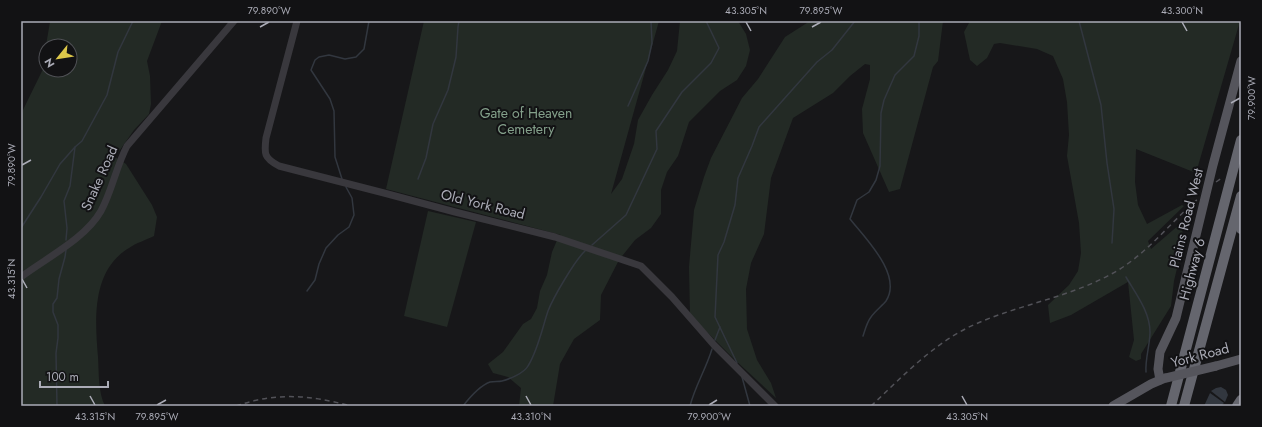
<svg xmlns="http://www.w3.org/2000/svg" width="1262" height="427" viewBox="0 0 1262 427" font-family="Jost,sans-serif">
  <rect width="100%" height="100%" fill="#171719"/>
  <g fill="#232a25" fill-rule="evenodd">
    <path d="M53,21H162L147,61L150,76L151,104L149,114L134,130L115,157L126,164L152,205L157,217L154,236C146,240 136,243 129,248C91,271 95,320 98,357C99,373 98,392 105,406H21V117L23,110L44,67L45,51L50,22ZM46,46H70V70H46Z"/>
    <polygon points="424,21 659,21 611,194 622,179 634,144 638,120 652,95 668,70 677,51 680,21 738,21 746,34 750,50 746,66 737,80 720,91 689,122 678,156 667,172 661,190 661,214 651,228 635,240 619,260 601,295 600,320 574,339 560,364 553,406 519,406 521,388 508,377 493,373 488,364 503,352 523,324 531,319 537,308 540,291 547,275 552,252 558,238 561,235 386,189"/>
    <polygon points="810,21 943,21 938,61 933,67 900,189 889,192 863,133 862,109 870,79 870,65 865,64 850,76 833,93 793,118 771,178 764,234 751,263 746,289 747,329 757,360 771,383 776,398 734,359 690,315 689,267 694,210 704,177 711,158 742,98 758,79 785,37"/>
    <polygon points="970,21 1240,21 1196,173 1136,149 1135,182 1138,205 1147,224 1182,205 1184,206 1148,241 1151,249 1187,218 1187,224 1182,230 1184,239 1174,281 1171,306 1141,354 1141,359 1136,361 1129,357 1134,340 1128,282 1071,315 1050,323 1048,305 1069,285 1078,271 1081,253 1079,223 1067,156 1069,135 1067,102 1063,79 1053,56 1037,49 1000,43 994,44 987,58 977,66 970,60 964,32"/>
    <polygon points="428,211 476,222 447,327 404,316"/>
  </g>
  <g fill="#32373f">
    <polygon points="1221,387 1226,390 1228,395 1225,402 1211,391 1216,388"/>
    <polygon points="1210,393 1224,403 1221,406 1204,406"/>
  </g>
  <g fill="none" stroke-linecap="round" stroke-linejoin="round">
    <g stroke="#32373f" stroke-width="1.5">
      <polyline points="1079,21 1101,105 1107,163 1114,209 1112,243"/>
      <polyline points="628,106 648,61 652,43 651,21"/>
      <polyline points="342,179 335,157 334,111 330,99 311,70 315,60 319,57 329,55 345,59 356,57 364,49 369,21"/>
      <polyline points="418,179 426,158 433,124 448,90 456,57 458,27 459,21"/>
      <polyline points="21,228 41,197 60,164 75,147 82,141 107,95 118,52 133,21"/>
      <polyline points="66,240 67,228 64,201 70,186 75,147"/>
      <polyline points="592,245 626,215 657,149 656,131 682,92 711,63 719,48 706,21"/>
      <path d="M1126,277C1136,294 1150,312 1150,332C1150,345 1145,359 1146,372"/>
      <polyline points="307,291 315,280 319,264 326,248 338,235 349,227 354,215 352,198 346,187"/>
      <path d="M863,336C865,330 867,322 871,317C875,311 882,306 886,301C903,275 865,238 850,219L857,200L869,192L876,180L880,166L881,113L884,100L895,75L914,56L919,36V21"/>
      <polyline points="715,340 720,327"/>
      <polyline points="737,363 715,317 718,255 724,242 735,205 738,178 752,146 759,127 817,62 832,50 855,21"/>
      <polyline points="742,377 750,406"/>
      <polyline points="57,406 56,353 58,338 58,325 53,312 53,304 57,298 59,279 65,257 66,250"/>
      <path d="M463,406C470,397 479,386 490,382C494,381 499,382 502,381C510,379 524,373 528,366C538,350 542,329 548,311C553,298 575,260 585,251"/>
      <path d="M690,406C695,386 706,369 712,349"/>
    </g>
    <g stroke="#39383d" stroke-width="7">
      <path d="M297,21L266,138C264,154 264,158 279,166L384,193L455,212L555,237L641,266L672,297L714,345L775,406"/>
      <path d="M21,277C46,258 85,239 101,211C112,191 116,167 127,146L234,21"/>
    </g>
    <g stroke="#55555c" stroke-width="9">
      <polyline points="1216,366 1241,359"/>
      <polyline points="1160,380 1158,369 1160,352 1176,318 1213,165 1241,61"/>
      <polyline points="1113,406 1151,384 1165,378"/>
    </g>
    <g stroke="#65666e" stroke-width="10">
      <polyline points="1240,211 1241,229"/>
      <polyline points="1171,406 1241,140"/>
      <polyline points="1184,406 1241,196"/>
      <polyline points="1237,406 1241,400"/>
    </g>
    <g stroke="#525258" stroke-width="1.5" stroke-dasharray="5 4" stroke-linecap="butt">
      <polyline points="1216,182 1222,178"/>
      <path d="M236,406C277,392 309,395 351,406"/>
      <path d="M871,406C901,378 930,347 967,328C1016,304 1073,298 1120,269C1150,250 1172,221 1199,198"/>
    </g>
    <polyline stroke="#55555c" stroke-width="9" points="1166,378 1216,366"/>
  </g>
  <path fill="none" stroke="#abacb7" stroke-width="1.5" d="M746,22L751,31M1182,22L1187,31M260,27L269,22M812,27L821,22M1231,103L1240,98M22,165L31,160M22,279L27,288M90,396L95,405M526,396L531,405M962,396L967,405M157,405L166,400M709,405L717,400"/>
  <g text-anchor="middle" dominant-baseline="central" stroke-width="4" stroke-linejoin="round" paint-order="stroke">
    <g font-size="14" fill="#84a08b" stroke="#121214">
      <text x="526" y="113">Gate of Heaven<tspan x="526" dy="16">Cemetery</tspan></text>
    </g>
    <g font-size="14" fill="#abacb7" stroke="#121214">
      <text transform="translate(99 178) rotate(-66)">Snake Road</text>
      <text transform="translate(483 204) rotate(14)">Old York Road</text>
      <text transform="translate(1186 218) rotate(-76)">Plains Road West</text>
      <text transform="translate(1192 269) rotate(-75)">Highway 6</text>
      <text transform="translate(1200 355) rotate(-15)">York Road</text>
    </g>
  </g>
  <rect width="1262" height="427" fill="none" stroke="#121214" stroke-width="44"/>
  <g transform="translate(58 58) rotate(240)"><circle r="19" fill="#121214" stroke="#4f5055"/>
  <path d="M0-3L7 15L0 10L-7 15Z" fill="#ddc74a"/>
  <text y="-6" font-size="11" font-weight="bold" text-anchor="middle" fill="#abacb7">N</text>
  </g>
  <path d="M40 381v6h68v-6" fill="none" stroke="#abacb7" stroke-width="2"/>
  <text x="46" y="381" font-size="12" fill="#abacb7" stroke="#121214" stroke-width="3" paint-order="stroke">100 m</text>
  <rect x="22" y="22" width="1218" height="383" fill="none" stroke="#abacb7" stroke-width="1.5"/>
  <g font-size="10" text-anchor="middle" fill="#abacb7">
    <text x="269" y="14">79.890°W</text>
    <text x="746" y="14">43.305°N</text>
    <text x="821" y="14">79.895°W</text>
    <text x="1182" y="14">43.300°N</text>
    <text transform="translate(1251 98) rotate(-90)" y="4">79.900°W</text>
    <text transform="translate(11 165) rotate(-90)" y="4">79.890°W</text>
    <text transform="translate(11 279) rotate(-90)" y="4">43.315°N</text>
    <text x="95" y="420">43.315°N</text>
    <text x="157" y="420">79.895°W</text>
    <text x="531" y="420">43.310°N</text>
    <text x="709" y="420">79.900°W</text>
    <text x="967" y="420">43.305°N</text>
  </g>
</svg>
